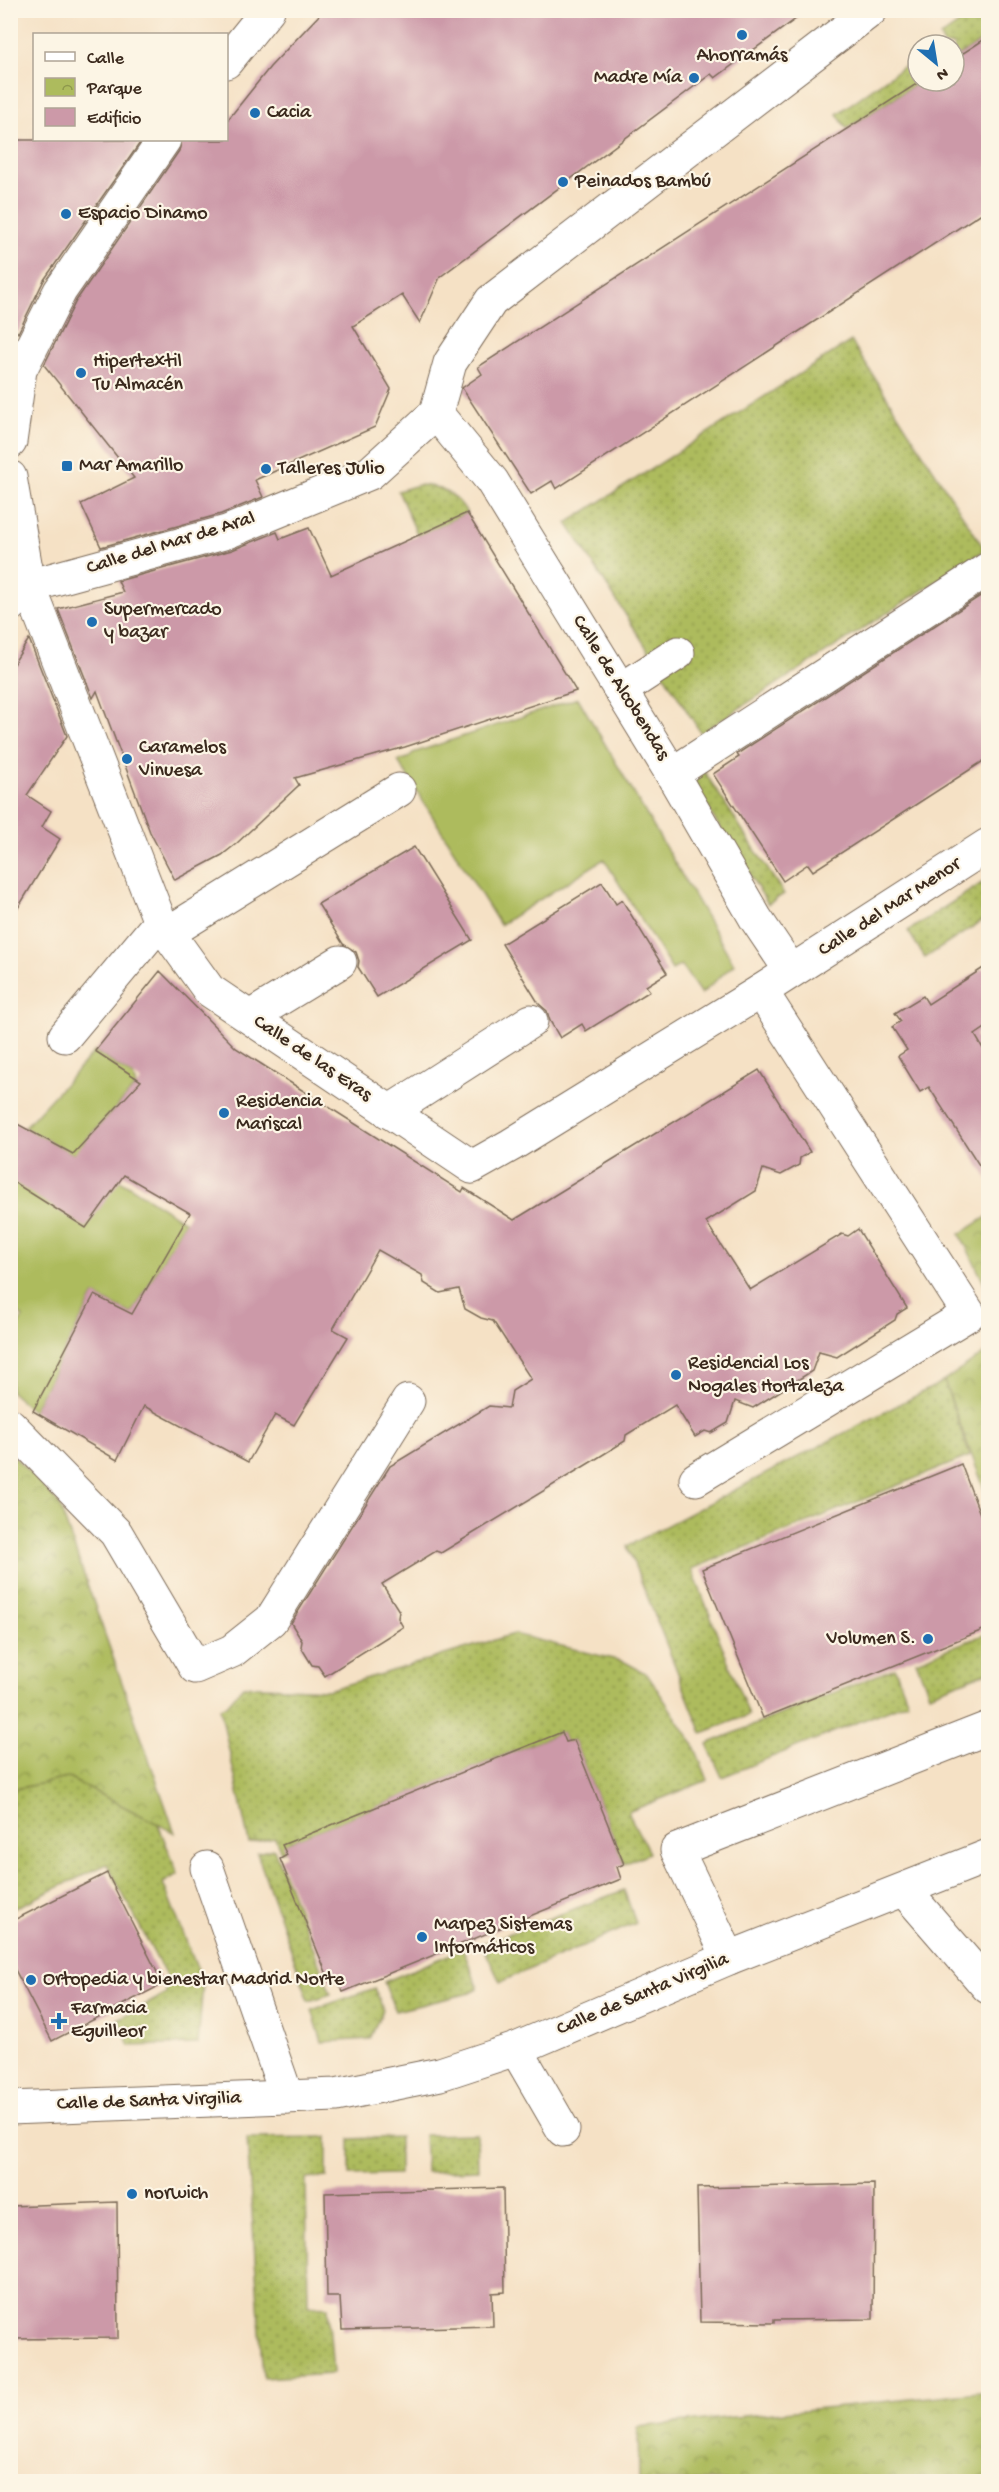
<svg xmlns="http://www.w3.org/2000/svg" width="999" height="2492" viewBox="0 0 999 2492" font-family="'Gochi Hand',sans-serif">
  <defs>
    <pattern id="park-crowns" width="20" height="18" patternUnits="userSpaceOnUse" patternTransform="scale(1.5)"><rect width="20" height="18" fill="#adbb5d"/><path d="M2 6a3 3 0 1 1 6 0M12 15a3 3 0 1 1 6 0" fill="none" stroke="#8e984c"/></pattern>
    <pattern id="garden-dots" width="8" height="8" patternUnits="userSpaceOnUse" patternTransform="scale(1.5)"><rect width="8" height="8" fill="#adbb5d"/><path d="M2 2h.1M6 6h.1" fill="none" stroke="#8e984c" stroke-width="1.8" stroke-linecap="round"/></pattern>
  </defs>
  <rect width="100%" height="100%" fill="#fcf5e5"/>
  <filter id="ink" filterUnits="userSpaceOnUse"><feTurbulence type="fractalNoise" baseFrequency=".0167" numOctaves="2"/><feDisplacementMap in="SourceGraphic" scale="12" xChannelSelector="R" yChannelSelector="G"/><feConvolveMatrix kernelMatrix="1 2 1 2 8 2 1 2 1" color-interpolation-filters="sRGB"/></filter>
  <filter id="wash" filterUnits="userSpaceOnUse"><feTurbulence type="fractalNoise" baseFrequency=".008" numOctaves="4" result="noise"/><feDisplacementMap in="SourceGraphic" scale="24" xChannelSelector="R" yChannelSelector="G"/><feGaussianBlur stdDeviation="1.35" result="paint"/><feColorMatrix in="noise" values="0 0 0 0 0 0 0 0 0 0 0 0 0 0 0 0 0 1.4 0 .05"/><feComposite in="paint" operator="in"/></filter>
  <g filter="url(#wash)">
    <rect width="100%" height="100%" fill="#f5e1c5"/>
    <g fill="#adbb5d" stroke="#74723e" stroke-width="1.5">
      <polygon points="578,698 734,964 701,994 681,965 672,970 604,859 500,925 398,761 408,758 413,753"/>
      <polygon points="95,1051 133,1076 136,1086 85,1141 76,1156 24,1128"/>
      <polygon points="10,1180 120,1180 185,1222 132,1314 94,1295 33,1411 11,1392 11,1335 23,1317 11,1307"/>
    </g>
    <g fill="url(#park-crowns)" stroke="#74723e" stroke-width="1.5">
      <polygon points="988,1216 988,1291 960,1234"/>
      <polygon points="988,1351 988,1499 944,1381"/>
      <polygon points="11,1453 59,1504 175,1833 68,1778 15,1789 11,1786"/>
      <polygon points="988,2391 988,2481 639,2481 638,2427"/>
    </g>
    <g fill="url(#garden-dots)" stroke="#74723e" stroke-width="1.5">
      <polygon points="977,11 988,11 988,37 954,59 954,45 944,45 940,37"/>
      <polygon points="918,56 918,81 921,81 847,129 837,114"/>
      <polygon points="851,341 985,550 701,733 567,523"/>
      <path d="M418,485C439,485 457,494 467,513L418,536L398,491Z"/>
      <polygon points="698,762 784,894 768,904 684,771"/>
      <polygon points="988,879 988,917 925,958 908,931"/>
      <polygon points="944,1381 970,1456 692,1569 749,1715 702,1733 627,1546"/>
      <polygon points="988,1633 988,1672 929,1694 916,1661"/>
      <polygon points="514,1634 625,1662 647,1674 693,1743 708,1780 628,1812 649,1853 624,1864 574,1740 566,1742 562,1732 283,1845 285,1851 281,1852 275,1838 249,1843 220,1708 227,1705 243,1686 328,1690"/>
      <polygon points="895,1668 908,1702 722,1777 707,1744"/>
      <polygon points="68,1778 158,1824 178,1874 163,1883 203,1983 198,2044 130,2046 118,2019 166,1994 167,1978 107,1864 11,1910 11,1786 16,1789"/>
      <polygon points="274,1849 331,1994 309,2001 257,1853"/>
      <polygon points="624,1890 636,1923 500,1982 482,1944"/>
      <polygon points="463,1949 478,1988 470,1993 395,2011 384,1982"/>
      <polygon points="375,1988 383,2010 370,2039 322,2042 312,2010"/>
      <polygon points="477,2134 478,2170 426,2172 424,2135"/>
      <polygon points="327,2137 327,2177 306,2179 308,2306 328,2307 333,2374 263,2378 247,2138"/>
      <polygon points="399,2137 399,2174 350,2175 350,2139"/>
    </g>
    <g id="blocks">
      <g fill="#cc99a8">
        <polygon points="324,10 808,10 715,78 711,74 440,277 420,323 402,295 353,326 391,389 375,427 255,480 263,497 221,514 101,547 81,504 134,478 44,365 76,301 179,151 182,140 226,140 226,122 270,67"/>
        <polygon points="988,37 988,209 556,489 552,481 531,494 462,388 482,374 478,367 921,81 954,81 954,59"/>
        <polygon points="10,140 142,140 44,280 18,333 10,324"/>
        <polygon points="467,513 576,691 405,747 295,778 299,785 236,844 222,855 175,880 150,832 97,691 93,698 58,609 123,592 118,581 232,550 277,532 280,539 309,528 331,575"/>
        <polygon points="988,591 988,758 813,871 808,864 783,881 713,774 739,757 737,754"/>
        <polygon points="29,639 67,736 27,795 51,811 42,827 60,839 10,921 10,669"/>
        <polygon points="414,847 472,940 377,997 358,967 359,961 356,952 343,944 318,904"/>
        <polygon points="602,882 616,904 622,900 667,973 646,986 650,991 586,1031 582,1024 560,1038 550,1021 547,1011 539,1004 502,944"/>
        <polygon points="988,965 988,1026 975,1035 988,1057 988,1179 929,1087 920,1092 898,1056 907,1050 892,1027 901,1021 895,1013 923,996 928,1004"/>
        <polygon points="160,971 236,1048 462,1192 464,1188 514,1220 759,1070 810,1152 800,1158 799,1165 781,1175 763,1169 756,1191 706,1222 750,1290 842,1234 848,1236 858,1229 907,1308 897,1314 895,1320 837,1357 819,1352 812,1371 753,1408 735,1401 728,1423 711,1433 705,1431 695,1437 675,1405 626,1435 625,1441 591,1462 459,1542 441,1553 436,1551 382,1584 399,1611 398,1618 403,1627 325,1676 318,1666 312,1665 301,1647 302,1641 291,1623 390,1466 489,1406 509,1408 512,1391 531,1379 493,1321 481,1318 465,1309 459,1289 440,1293 424,1283 422,1275 378,1250 333,1329 348,1337 294,1425 275,1415 248,1462 144,1406 117,1460 33,1411 94,1295 132,1314 190,1213 124,1175 86,1228 10,1180 10,1120 73,1154 141,1081 95,1051"/>
        <polygon points="961,1464 988,1535 988,1628 763,1718 702,1569"/>
        <polygon points="562,1732 566,1742 574,1740 624,1864 617,1867 621,1879 343,1992 337,1979 330,1982 280,1859 287,1855 282,1845"/>
        <polygon points="107,1873 163,1984 52,2041 10,1960 10,1922"/>
        <polygon points="874,2184 873,2319 774,2320 774,2323 700,2322 697,2188"/>
        <polygon points="503,2188 505,2292 492,2293 493,2326 342,2330 340,2297 327,2297 325,2193"/>
        <polygon points="117,2202 118,2338 10,2339 10,2206"/>
      </g>
    </g>
  </g>
  <g filter="url(#ink)">
    <use href="#blocks" fill-opacity="0" stroke="#7c6a58" stroke-width="1.5"/>
    <g fill="none" stroke-linecap="round" stroke-linejoin="round">
      <defs>
        <g id="minor">
          <polyline points="871,10 491,301 450,363 436,413 370,473 227,532 29,586 160,922 209,990 472,1167 511,1145 761,991 988,845"/>
          <polyline points="226,62 268,10"/>
          <polyline points="436,413 492,481 672,774 756,919 791,971"/>
          <polyline points="10,442 20,370 60,291 164,140"/>
          <polyline points="10,477 29,586 10,605"/>
          <polyline points="621,690 678,653"/>
          <polyline points="672,774 988,569"/>
          <polyline points="168,933 399,790"/>
          <polyline points="250,1017 340,962"/>
          <polyline points="65,1036 160,922"/>
          <polyline points="389,1112 531,1021"/>
          <polyline points="10,1425 116,1533 195,1667 232,1651 271,1620 408,1401"/>
          <polyline points="696,1479 969,1314 761,991"/>
          <polyline points="207,1868 287,2097"/>
          <polyline points="904,1890 988,1987"/>
          <polyline points="729,1958 677,1850 988,1728"/>
          <polyline points="516,2049 563,2130"/>
          <polyline points="10,2108 336,2095 440,2074 516,2049 729,1958 988,1856"/>
        </g>
      </defs>
      <use href="#minor" stroke="#7c6a58" stroke-width="35"/>
      <use href="#minor" stroke="#fff" stroke-width="33"/>
    </g>
  </g>
  <g fill="#1f6fb2" stroke="#fcf5e5" stroke-width="2">
    <circle cx="742" cy="35" r="6"/>
    <circle cx="694" cy="78" r="6"/>
    <circle cx="255" cy="113" r="6"/>
    <circle cx="563" cy="182" r="6"/>
    <circle cx="66" cy="214" r="6"/>
    <circle cx="81" cy="373" r="6"/>
    <rect x="61" y="460" width="12" height="12" rx="3"/>
    <circle cx="266" cy="469" r="6"/>
    <circle cx="92" cy="622" r="6"/>
    <circle cx="127" cy="759" r="6"/>
    <circle cx="224" cy="1113" r="6"/>
    <circle cx="676" cy="1375" r="6"/>
    <circle cx="928" cy="1639" r="6"/>
    <circle cx="422" cy="1937" r="6"/>
    <circle cx="31" cy="1980" r="6"/>
    <path d="M56 2012h6v6h6v6h-6v6h-6v-6h-6v-6h6z"/>
    <circle cx="132" cy="2194" r="6"/>
  </g>
  <g text-anchor="middle" dominant-baseline="central" stroke-width="4.5" stroke-linejoin="round" paint-order="stroke">
    <g font-size="20" fill="#3b2a1e" stroke="#fcf5e5" text-anchor="start">
      <text x="742" y="56" text-anchor="middle">Ahorramás</text>
      <text x="682" y="78" text-anchor="end">Madre Mía</text>
      <text x="267" y="113">Cacia</text>
      <text x="575" y="182">Peinados Bambú</text>
      <text x="78" y="214">Espacio Dinamo</text>
      <text x="93" y="362">Hipertextil<tspan x="93" dy="23">Tu Almacén</tspan></text>
      <text x="79" y="466">Mar Amarillo</text>
      <text x="278" y="469">Talleres Julio</text>
      <text x="104" y="610">Supermercado<tspan x="104" dy="23">y bazar</tspan></text>
      <text x="139" y="748">Caramelos<tspan x="139" dy="23">Vinuesa</tspan></text>
      <text x="236" y="1102">Residencia<tspan x="236" dy="23">Mariscal</tspan></text>
      <text x="688" y="1364">Residencial Los<tspan x="688" dy="23">Nogales Hortaleza</tspan></text>
      <text x="916" y="1639" text-anchor="end">Volumen S.</text>
      <text x="434" y="1925">Marpez Sistemas<tspan x="434" dy="23">Informáticos</tspan></text>
      <text x="43" y="1980">Ortopedia y bienestar Madrid Norte</text>
      <text x="71" y="2009">Farmacia<tspan x="71" dy="23">Eguilleor</tspan></text>
      <text x="144" y="2194">norwich</text>
    </g>
    <g font-size="20" fill="#3b2a1e" stroke="#fcf5e5">
      <text transform="translate(171 544) rotate(-17)">Calle del Mar de Aral</text>
      <text transform="translate(620 688) rotate(58)">Calle de Alcobendas</text>
      <text transform="translate(890 908) rotate(-33)">Calle del Mar Menor</text>
      <text transform="translate(312 1059) rotate(34)">Calle de las Eras</text>
      <text transform="translate(643 1995) rotate(-23)">Calle de Santa Virgilia</text>
      <text transform="translate(149 2102) rotate(-2)">Calle de Santa Virgilia</text>
    </g>
  </g>
  <rect width="999" height="2492" fill="none" stroke="#fcf5e5" stroke-width="36"/>
  <rect x="33" y="33" width="195" height="108" fill="#fcf5e5" stroke="#afa495" stroke-width="1.5"/>
  <rect x="45" y="52" width="30" height="9" fill="#ffffff" stroke="#afa495" stroke-width="1.5"/>
  <text x="87" y="63" font-size="18" fill="#3b2a1e">Calle</text>
  <rect x="45" y="78" width="30" height="18" fill="url(#park-crowns)" stroke="#afa495" stroke-width="1.5"/>
  <text x="87" y="93" font-size="18" fill="#3b2a1e">Parque</text>
  <rect x="45" y="108" width="30" height="18" fill="#cc99a8" stroke="#afa495" stroke-width="1.5"/>
  <text x="87" y="123" font-size="18" fill="#3b2a1e">Edificio</text>
  <g transform="translate(936 63) rotate(150)"><circle r="28" fill="#fcf5e5" stroke="#afa495" stroke-width="1.5"/>
  <path d="M0-4.5L10 22L0 15L-10 22Z" fill="#1f6fb2"/>
  <text y="-9" font-size="16" font-weight="bold" text-anchor="middle" fill="#3b2a1e">N</text>
  </g>
</svg>
